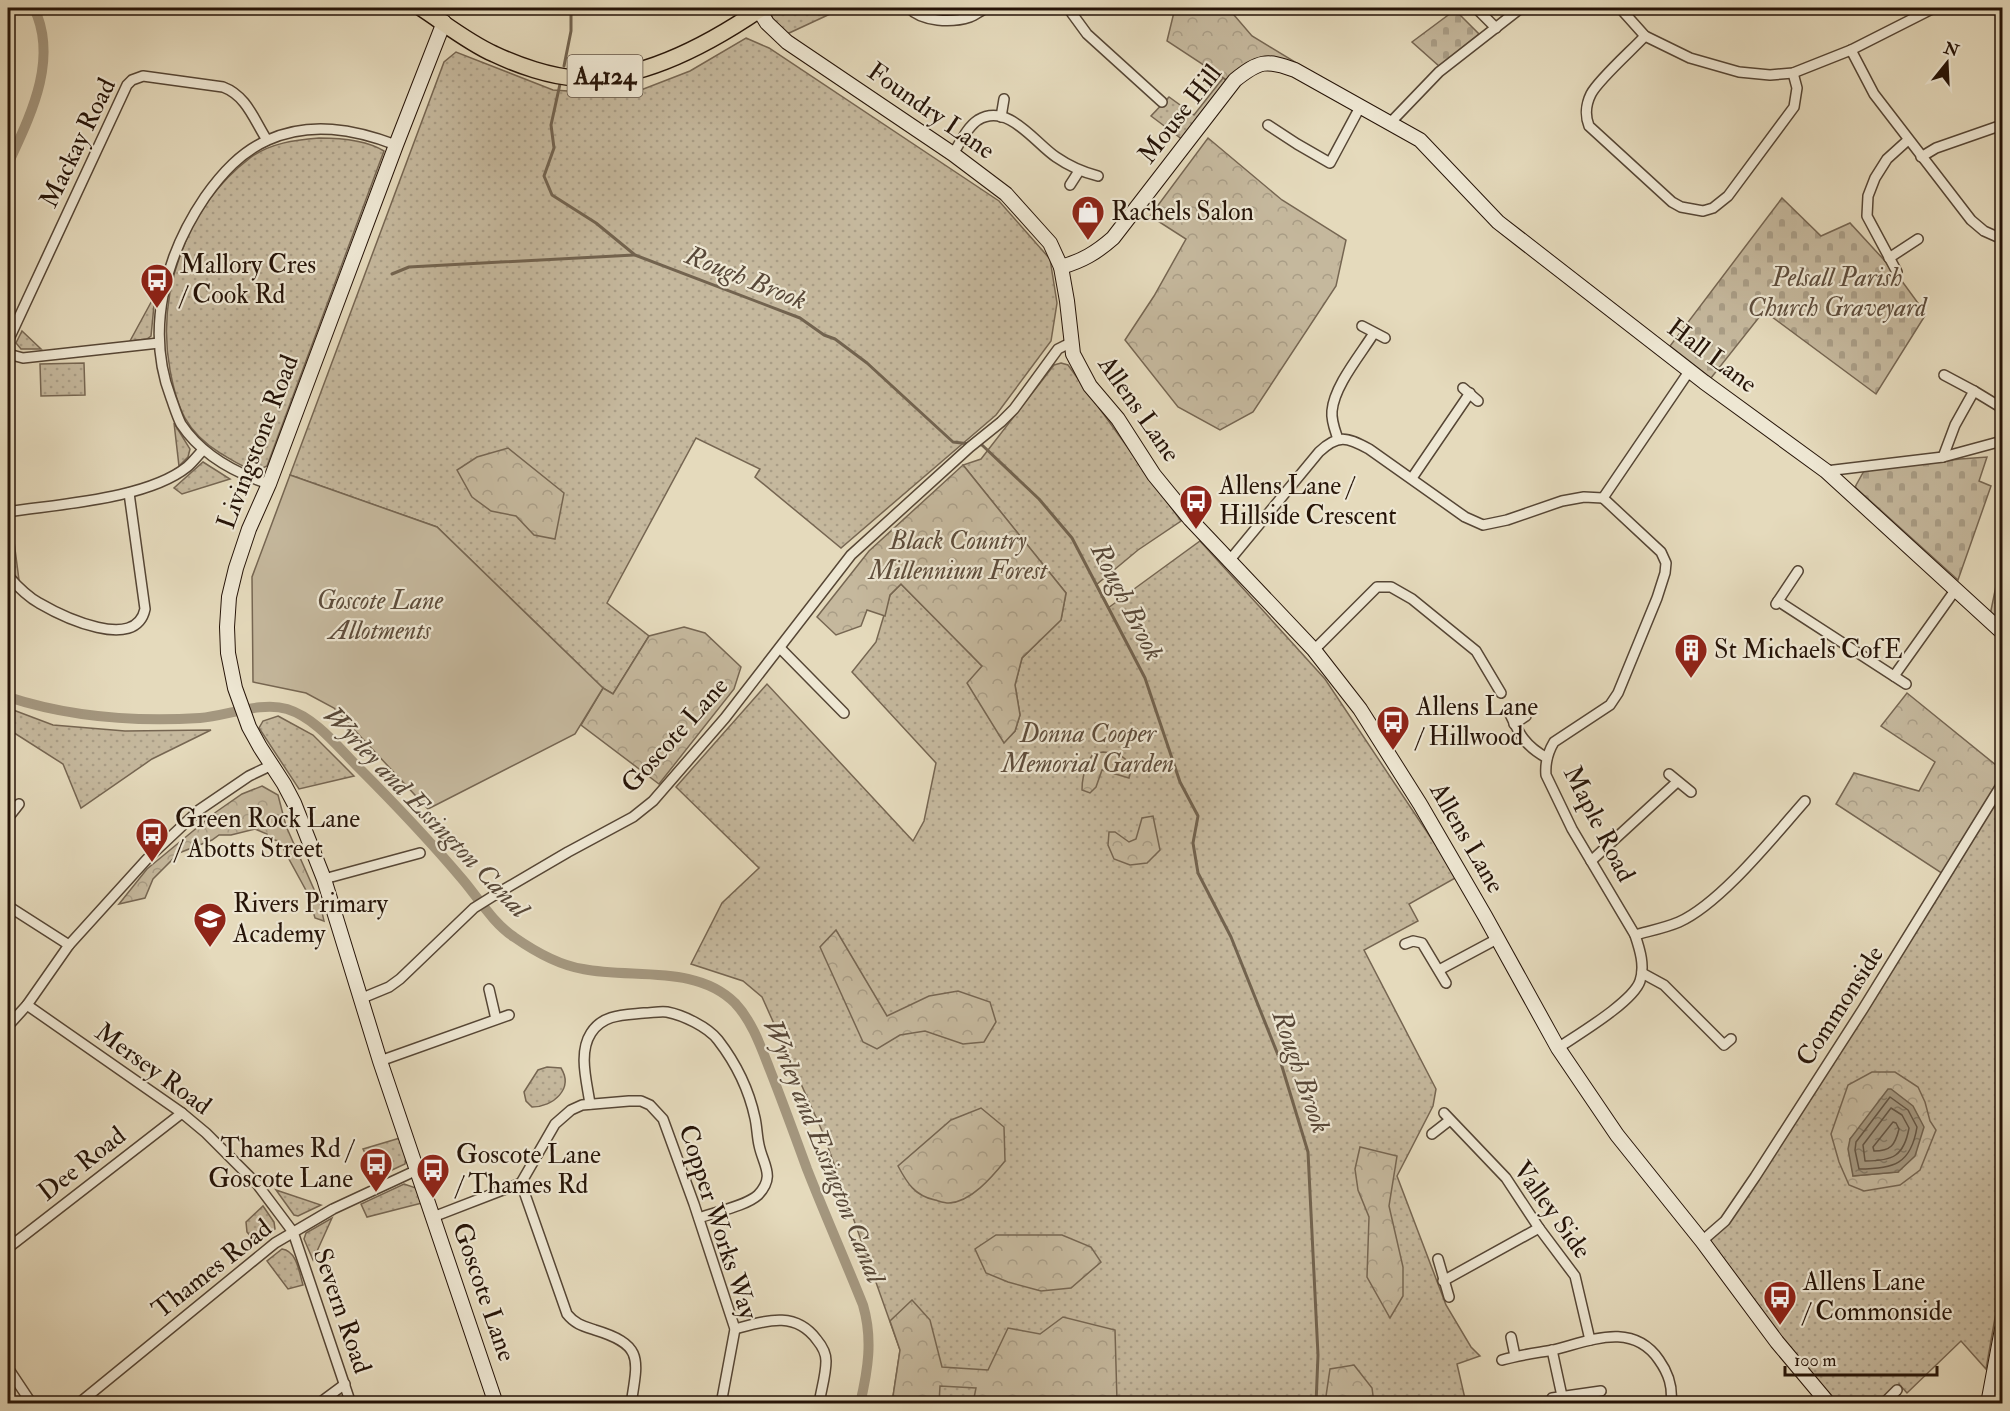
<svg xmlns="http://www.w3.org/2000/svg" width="2010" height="1411" viewBox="0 0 2010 1411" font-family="'IM FELL Double Pica',serif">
  <defs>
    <pattern id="grass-dots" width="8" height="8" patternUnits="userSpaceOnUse" patternTransform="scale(1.5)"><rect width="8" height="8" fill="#c5b89d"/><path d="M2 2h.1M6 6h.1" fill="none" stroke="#a99d86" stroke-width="1.8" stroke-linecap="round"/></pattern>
    <pattern id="forest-crowns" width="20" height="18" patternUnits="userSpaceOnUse" patternTransform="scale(1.5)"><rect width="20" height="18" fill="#c5b89d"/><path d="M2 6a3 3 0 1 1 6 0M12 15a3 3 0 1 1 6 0" fill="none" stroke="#a99d86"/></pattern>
    <pattern id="cemetery-stones" width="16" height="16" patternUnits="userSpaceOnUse" patternTransform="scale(1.5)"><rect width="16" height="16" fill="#c5b89d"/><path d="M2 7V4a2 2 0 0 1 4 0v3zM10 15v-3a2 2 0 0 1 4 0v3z" fill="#a99d86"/></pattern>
    <pattern id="water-ripples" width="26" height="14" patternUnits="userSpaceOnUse" patternTransform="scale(1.5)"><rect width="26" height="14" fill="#a4977f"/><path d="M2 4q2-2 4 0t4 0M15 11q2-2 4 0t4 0" fill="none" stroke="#857a66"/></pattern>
  </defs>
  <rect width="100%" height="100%" fill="#e5dabc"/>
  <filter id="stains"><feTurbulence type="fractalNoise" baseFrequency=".00333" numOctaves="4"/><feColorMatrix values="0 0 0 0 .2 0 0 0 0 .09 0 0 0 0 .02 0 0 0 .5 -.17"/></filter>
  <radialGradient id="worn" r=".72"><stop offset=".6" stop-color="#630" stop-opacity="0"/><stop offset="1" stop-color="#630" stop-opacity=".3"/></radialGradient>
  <g fill="url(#grass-dots)" stroke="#766652" stroke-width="1.5">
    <polygon points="775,8 843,8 787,34 773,20 770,11"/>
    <polygon points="746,38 769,48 999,201 1050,259 1057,303 1051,341 996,415 841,548 755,477 760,469 696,438 607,603 649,636 613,694 603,688 437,527 290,475 444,62 456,52 553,90 628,95 690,71"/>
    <polygon points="1223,78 1227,81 1183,140 1151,116 1169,97 1194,115"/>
    <path d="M319,138C340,138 366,140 384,151L267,466L256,471C243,468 232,460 220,453C186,432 177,408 170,370C156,293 186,207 250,158C270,143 295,140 319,138Z"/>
    <polygon points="155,295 151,336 147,339 130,341"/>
    <polygon points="22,331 41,349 21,349 16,343"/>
    <polygon points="84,363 85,395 41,396 40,364"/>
    <polygon points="1061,363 1068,365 1181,521 1138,550 1096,585 1108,608 1200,541 1325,679 1457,877 1409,904 1418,921 1364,950 1436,1089 1433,1106 1397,1176 1446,1305 1471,1347 1480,1356 1457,1364 1466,1403 892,1403 900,1350 823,1133 762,997 743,981 691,964 722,903 759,868 676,787 767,684 913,841 924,821 936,763 852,672 876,642 890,595 901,584 982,666 1004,742 1015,731 1020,715 1015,685 1022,658 1061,620 1066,593 963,465 981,459 1054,365"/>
    <polygon points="174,423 190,449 188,457 179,466"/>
    <polygon points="203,462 230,479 182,494 174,488"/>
    <polygon points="11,518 19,580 8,567 8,519"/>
    <polygon points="2002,557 2002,627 1990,615"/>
    <polygon points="8,708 53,725 125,731 211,730 152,759 81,808 63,764 8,729"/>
    <polygon points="278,716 313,735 354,776 299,789 259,728 263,721"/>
    <polygon points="2002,786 2002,1291 1995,1318 1986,1369 1961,1341 1907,1393 1899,1384 1878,1403 1837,1403 1702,1242 1723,1226"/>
    <path d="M547,1067L561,1068C574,1089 553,1107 532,1107L526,1101L524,1092L538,1070Z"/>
    <polygon points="400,1138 406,1158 405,1164 377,1177 363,1149"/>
    <polygon points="404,1184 416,1188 422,1203 367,1217 361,1204"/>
    <polygon points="276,1190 321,1205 298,1216 294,1215"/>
    <polygon points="263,1206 274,1222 275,1229 257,1244 247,1232 246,1222"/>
    <polygon points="332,1218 313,1260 304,1239 306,1233"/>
    <path d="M282,1249C297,1251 299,1272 303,1285L288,1289L267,1261Z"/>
  </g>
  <g fill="url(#forest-crowns)" stroke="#766652" stroke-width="1.5" fill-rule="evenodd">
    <path d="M1175,8H1228L1252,36L1315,74L1314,79C1279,61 1258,42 1231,83L1167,41Z"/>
    <polygon points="1208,138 1282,200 1346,240 1336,286 1253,412 1220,430 1178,407 1125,340 1154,296 1186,239 1150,216"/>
    <polygon points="508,448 564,493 555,539 534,535 516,516 491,511 472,497 457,470 477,457"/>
    <polygon points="963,465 1066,593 1061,620 1022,658 1015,685 1020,715 1015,731 1004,743 967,683 982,666 901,584 890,595 885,616 867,610 861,626 836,635 817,617 869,551"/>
    <polygon points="684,627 705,633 741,667 734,689 659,784 581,725 603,688 613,694 649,636"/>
    <polygon points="1907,693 2002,770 2002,779 1943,874 1836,804 1854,773 1919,791 1935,762 1881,726"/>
    <path d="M1103,752C1117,753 1124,755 1132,767L1129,778L1102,770L1096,787L1090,793L1082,790C1082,776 1085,766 1093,754Z"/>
    <polygon points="262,786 278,795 286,826 320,903 324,921 315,918 308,894 279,841 269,839 267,834 255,829 231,835 219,835 212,840 179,853 153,879 145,898 119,904 147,869 216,812 242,794"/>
    <polygon points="1153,816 1160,850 1147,863 1130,865 1114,859 1108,845 1109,832 1115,832 1129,842 1136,839 1142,818"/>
    <polygon points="836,930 887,1016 929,996 958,991 990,1002 996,1022 984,1042 963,1044 925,1031 900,1035 877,1049 863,1042 820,947"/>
    <path d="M1872,1072H1895L1918,1087L1925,1102L1930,1121L1936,1130L1920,1170L1900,1185L1864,1191L1849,1185L1839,1162L1831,1134L1848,1085ZM1859,1129L1898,1172L1853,1176L1850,1139Z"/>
    <path d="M981,1108L1004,1127L1005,1161C992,1177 971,1202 949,1203C944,1203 939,1201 935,1200C915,1196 907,1183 898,1166L951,1120Z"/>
    <polygon points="1360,1147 1397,1156 1389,1206 1403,1267 1403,1296 1390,1318 1367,1277 1369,1217 1358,1190 1355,1169"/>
    <polygon points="996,1235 1062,1235 1091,1247 1101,1262 1071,1288 1041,1291 1008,1282 986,1273 975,1249"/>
    <polygon points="912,1300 930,1320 942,1367 988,1370 1008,1328 1040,1334 1063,1317 1115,1330 1117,1401 1115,1404 973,1403 976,1388 940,1386 939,1403 892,1403 900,1350 890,1321"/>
    <polygon points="1354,1365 1372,1388 1374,1403 1325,1403 1330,1369"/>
  </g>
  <g fill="url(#cemetery-stones)" stroke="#766652" stroke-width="1.5">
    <polygon points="1455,10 1479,34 1439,66 1412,42"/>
    <polygon points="1782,198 1821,236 1850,223 1896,273 1926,314 1876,394 1764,311 1711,378 1670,346"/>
    <polygon points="1987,457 1979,481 1991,486 1958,580 1855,487 1864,471 1960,459"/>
  </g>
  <polygon fill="#c5b89d" stroke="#766652" stroke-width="1.5" points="290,475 437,527 603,688 575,734 428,809 334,708 306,693 253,682 252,577"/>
  <polygon fill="url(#water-ripples)" stroke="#72634f" stroke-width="1.5" points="1888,1089 1891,1089 1913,1106 1924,1127 1915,1156 1898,1172 1853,1176 1848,1149 1850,1139"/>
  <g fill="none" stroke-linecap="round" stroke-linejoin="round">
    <g stroke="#655644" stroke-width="1.5">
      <path d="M1890,1097L1908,1110L1917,1127C1911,1164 1894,1169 1859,1169L1855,1150L1856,1142Z"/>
      <path d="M1891,1108L1902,1115L1909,1128C1904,1156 1893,1161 1865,1161L1863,1145Z"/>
      <path d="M1893,1122L1896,1123L1899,1129C1895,1145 1891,1151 1874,1151L1873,1147Z"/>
    </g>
    <g stroke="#72634f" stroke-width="3">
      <polyline points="564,66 571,31 571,8"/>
      <polyline points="560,84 551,125 554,148 544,176 552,195 596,223 635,255 800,318 824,335 835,339 867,363 953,442 970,444"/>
      <polyline points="392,274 409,267 634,255"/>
      <polyline points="977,444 982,445 1039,499 1072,538 1145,678 1180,782 1198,816 1193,843 1198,873 1231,937 1280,1060 1308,1152 1318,1355 1316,1404"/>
    </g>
    <g stroke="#a4977f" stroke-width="10">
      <path d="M8,164C30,116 59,60 34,8"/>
      <path d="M8,697C69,717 135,722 200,718C227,716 261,701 287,709C316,718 338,747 359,768C395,804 430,841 463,880C479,899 493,923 514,937C534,951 558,965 583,969C632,979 696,964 735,1003C752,1021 761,1047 770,1070C783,1103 795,1136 807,1169C825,1215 845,1260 863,1305C873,1339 868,1370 860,1404"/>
    </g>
    <defs>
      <g id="street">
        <path d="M909,8C922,22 952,23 970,17C976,15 981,10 987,8"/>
        <polyline points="1068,8 1087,34 1162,102"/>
        <polyline points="1476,8 1496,28"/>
        <polyline points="1620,8 1645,36 1690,58 1739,72 1770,75 1793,73 1851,50 1874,94 1971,220 1984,231 2002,239"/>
        <path d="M1645,36C1632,50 1598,80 1591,94C1586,104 1585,116 1589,126L1672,202L1681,207L1703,211L1713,208L1728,196L1794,107L1797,88L1793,73"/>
        <polyline points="1851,50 1934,8"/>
        <polyline points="1001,117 1004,99"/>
        <polyline points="1390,123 1439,72 1521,8"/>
        <polyline points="1268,125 1297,144 1330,163 1360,107"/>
        <path d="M953,154C960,143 967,127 978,120C1008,102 1035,143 1056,157C1069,166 1082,172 1098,176"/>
        <polyline points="1921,157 1936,148 2002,125"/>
        <polyline points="1070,185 1079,171"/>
        <polyline points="1889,258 1918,239"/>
        <polyline points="1897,272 1867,216 1868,196 1875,178 1887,159 1908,140"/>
        <polyline points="1362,326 1385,338"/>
        <path d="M8,341L127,85L132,80L143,76L223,87C247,96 254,120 267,140"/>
        <polyline points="8,354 23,358 159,343"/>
        <polyline points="1463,388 1478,401"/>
        <polyline points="1974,391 2002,408"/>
        <path d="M1338,439C1335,430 1331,421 1332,411C1334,386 1361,354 1374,333"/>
        <polyline points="1943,457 1955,425 1974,391 1944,375"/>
        <polyline points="1826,471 1943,457 2002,441"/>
        <polyline points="1412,478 1470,393"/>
        <path d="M269,484C235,473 201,454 181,424C177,416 174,406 171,398C145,330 165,256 205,197C222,173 241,152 268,140C310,121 354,129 396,145"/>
        <polyline points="1603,498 1690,370"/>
        <path d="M8,512C59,504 147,499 187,467C193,462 198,455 203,450"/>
        <path d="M1229,561L1319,452C1338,434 1347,437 1369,449L1465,517L1483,525L1507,520L1562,501L1584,497L1603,498"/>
        <path d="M8,576C17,586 28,597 39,603C63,617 136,652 145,609L129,493"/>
        <polyline points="1778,601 1906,684"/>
        <polyline points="1776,604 1798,571"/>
        <polyline points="780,648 844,713"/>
        <polyline points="1314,650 1377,587 1391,587 1412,599 1476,651 1501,693"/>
        <polyline points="1894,676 1956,589"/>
        <path d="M1509,712C1519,734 1525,746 1547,758"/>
        <polyline points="1514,724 1526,716"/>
        <polyline points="1669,774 1691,792"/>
        <polyline points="8,818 19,804"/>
        <polyline points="1591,861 1677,782"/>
        <polyline points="324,879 420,853"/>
        <polyline points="8,906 69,945"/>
        <path d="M1635,935C1649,931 1665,928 1679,922C1721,903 1774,836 1805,801"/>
        <polyline points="1405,944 1413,941 1422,943 1446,983"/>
        <polyline points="1439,970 1497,939"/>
        <polyline points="1642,973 1664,985 1724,1045 1731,1039"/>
        <polyline points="489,989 496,1019"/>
        <polyline points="360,999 389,987 400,979 474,908 498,893 568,852 633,817 653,801 725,718 851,555 970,447 1001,422 1014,409 1058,349 1070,343"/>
        <polyline points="27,1005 182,1113 206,1133 257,1184 293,1232 351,1404"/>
        <polyline points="8,1026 27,1005 69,945 147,859 199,810 249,776 272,765"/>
        <path d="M1558,1048C1577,1035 1633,1002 1640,981C1645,966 1640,950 1635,935L1572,829L1546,775C1545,763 1548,752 1554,742L1610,705L1618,693L1657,598L1665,573L1666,563L1661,552L1603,498"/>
        <polyline points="380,1061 509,1015"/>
        <path d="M590,1104C587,1082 578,1053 591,1033C603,1014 624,1015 644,1013C651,1013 660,1011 667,1012C683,1015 708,1027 718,1040C735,1062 749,1090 755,1118C757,1127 757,1136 759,1145C763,1165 776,1176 758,1195C746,1206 715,1212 699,1218"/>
        <polyline points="1444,1113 1506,1178 1539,1228 1575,1276 1590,1340"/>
        <polyline points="1432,1134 1450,1120"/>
        <path d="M521,1183L567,1314C575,1324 583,1326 595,1330C644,1345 638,1359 631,1404"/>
        <polyline points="433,1217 521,1183 555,1124 571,1110 582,1105 629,1101 641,1101 650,1105 663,1119 694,1204 735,1329 721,1404"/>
        <polyline points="1702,1241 1725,1221 1755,1177 1863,1009 2002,784"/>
        <polyline points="8,1248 182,1113"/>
        <polyline points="1438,1259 1449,1297"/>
        <polyline points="1443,1281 1539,1228"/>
        <path d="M735,1329C765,1321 795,1310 817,1340C822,1346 826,1354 826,1361C826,1375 821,1390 819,1404"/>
        <polyline points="1511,1337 1515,1356"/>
        <polyline points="1552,1350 1562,1396"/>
        <path d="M1502,1360C1519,1355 1536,1353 1553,1350C1590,1341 1632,1321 1659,1360C1669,1374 1673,1387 1671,1404"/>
        <polyline points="8,1368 32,1404"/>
        <polyline points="1552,1398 1601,1391"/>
        <polyline points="78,1404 275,1243 333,1209 417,1170"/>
        <polyline points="318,1404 345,1384"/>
        <polyline points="1883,1404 1897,1390"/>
      </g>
      <g id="secondary">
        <polyline points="759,10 767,23 787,42 953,154 1006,194 1050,243 1061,267 1067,301 1073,354 1090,386 1118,419 1154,475 1190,519 1314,650 1360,709 1420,804 1485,916 1558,1048 1617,1135 1702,1241 1777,1342 1829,1404"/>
        <polyline points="444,22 396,145 269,484 249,529 236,568 229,597 227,627 228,653 235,688 249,727 260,747 284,784 294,803 324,879 380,1061 496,1404"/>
        <path d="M1061,267C1082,261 1096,253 1113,238L1235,80C1259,61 1266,59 1295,70L1420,140L1498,222L1704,382L1826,471L2002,632"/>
        <polyline points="1988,1404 2002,1329"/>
      </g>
      <path id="primary" d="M421,8C444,23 469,43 494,54C517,65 551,77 577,78C642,82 711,43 762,8"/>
    </defs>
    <use href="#street" stroke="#564635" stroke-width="12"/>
    <use href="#secondary" stroke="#261408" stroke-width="16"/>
    <use href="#primary" stroke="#261408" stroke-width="18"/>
    <use href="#street" stroke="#eee7d3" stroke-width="9"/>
    <use href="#secondary" stroke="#eee7d3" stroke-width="14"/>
    <use href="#primary" stroke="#e5dabc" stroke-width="15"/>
  </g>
  <defs>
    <symbol id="shop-pin" viewBox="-11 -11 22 30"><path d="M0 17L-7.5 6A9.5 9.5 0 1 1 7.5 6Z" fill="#8f2418" stroke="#eee7d3"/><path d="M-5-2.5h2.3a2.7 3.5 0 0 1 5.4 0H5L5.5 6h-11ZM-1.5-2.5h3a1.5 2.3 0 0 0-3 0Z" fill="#fff"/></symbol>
    <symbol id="bus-pin" viewBox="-11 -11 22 30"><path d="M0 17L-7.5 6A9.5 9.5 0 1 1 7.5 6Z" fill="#8f2418" stroke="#eee7d3"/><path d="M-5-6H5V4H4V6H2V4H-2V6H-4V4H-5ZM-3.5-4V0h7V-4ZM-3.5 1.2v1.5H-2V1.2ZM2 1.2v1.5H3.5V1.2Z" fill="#fff"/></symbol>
    <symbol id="building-pin" viewBox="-11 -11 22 30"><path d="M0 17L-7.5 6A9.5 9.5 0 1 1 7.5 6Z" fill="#8f2418" stroke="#eee7d3"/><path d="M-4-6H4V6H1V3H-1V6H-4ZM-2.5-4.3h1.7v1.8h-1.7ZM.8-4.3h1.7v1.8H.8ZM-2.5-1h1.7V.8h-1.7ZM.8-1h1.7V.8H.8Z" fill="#fff"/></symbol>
    <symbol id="school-pin" viewBox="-11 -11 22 30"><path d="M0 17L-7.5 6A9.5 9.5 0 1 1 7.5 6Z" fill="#8f2418" stroke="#eee7d3"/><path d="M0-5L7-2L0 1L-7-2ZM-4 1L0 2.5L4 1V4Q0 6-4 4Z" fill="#fff"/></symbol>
  </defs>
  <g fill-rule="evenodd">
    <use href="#shop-pin" x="1069" y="193" width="38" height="52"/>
    <use href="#bus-pin" x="138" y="261" width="38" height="52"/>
    <use href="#bus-pin" x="1177" y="482" width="38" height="52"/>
    <use href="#building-pin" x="1672" y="631" width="38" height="52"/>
    <use href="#bus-pin" x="1374" y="703" width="38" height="52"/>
    <use href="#bus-pin" x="133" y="815" width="38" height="52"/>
    <use href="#school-pin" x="191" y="900" width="38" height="52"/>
    <use href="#bus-pin" x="357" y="1145" width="38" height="52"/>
    <use href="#bus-pin" x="414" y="1151" width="38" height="52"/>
    <use href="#bus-pin" x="1761" y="1278" width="38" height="52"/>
  </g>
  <g text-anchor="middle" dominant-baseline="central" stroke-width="4.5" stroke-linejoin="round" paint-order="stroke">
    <rect fill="#eee7d3" stroke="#625345" stroke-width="1.5" x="567.5" y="55" width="75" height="42" rx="4.5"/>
    <g font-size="24" font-weight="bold" fill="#261408">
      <text x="605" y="76">A4124</text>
    </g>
    <g font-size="26" fill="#261408" stroke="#eee7d3">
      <text transform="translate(931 111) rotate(35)">Foundry Lane</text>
      <text transform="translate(1180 114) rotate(-52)">Mouse Hill</text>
      <text transform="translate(78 143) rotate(-64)">Mackay Road</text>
      <text transform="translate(1712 356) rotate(37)">Hall Lane</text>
      <text transform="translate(1139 409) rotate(55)">Allens Lane</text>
      <text transform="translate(258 442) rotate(-69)">Livingstone Road</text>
      <text transform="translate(675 735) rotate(-48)">Goscote Lane</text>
      <text transform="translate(1599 824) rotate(63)">Maple Road</text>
      <text transform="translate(1467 838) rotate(60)">Allens Lane</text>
      <text transform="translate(1840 1006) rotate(-57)">Commonside</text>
      <text transform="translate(153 1069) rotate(36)">Mersey Road</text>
      <text transform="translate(82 1164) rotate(-38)">Dee Road</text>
      <text transform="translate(1552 1210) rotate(54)">Valley Side</text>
      <text transform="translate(718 1222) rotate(72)">Copper Works Way</text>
      <text transform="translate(212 1269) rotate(-38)">Thames Road</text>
      <text transform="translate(484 1292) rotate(71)">Goscote Lane</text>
      <text transform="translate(342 1311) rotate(71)">Severn Road</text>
    </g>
    <g font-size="26" fill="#261408" stroke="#eee7d3" text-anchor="start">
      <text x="1111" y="212">Rachels Salon</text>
      <text x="180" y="265">Mallory Cres<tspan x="180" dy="30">/ Cook Rd</tspan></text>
      <text x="1219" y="486">Allens Lane /<tspan x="1219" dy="30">Hillside Crescent</tspan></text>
      <text x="1714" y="650">St Michaels CofE</text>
      <text x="1416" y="707">Allens Lane<tspan x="1416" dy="30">/ Hillwood</tspan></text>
      <text x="175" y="819">Green Rock Lane<tspan x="175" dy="30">/ Abotts Street</tspan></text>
      <text x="233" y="904">Rivers Primary<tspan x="233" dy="30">Academy</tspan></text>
      <text x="353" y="1149" text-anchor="end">Thames Rd /<tspan x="353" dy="30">Goscote Lane</tspan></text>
      <text x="456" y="1155">Goscote Lane<tspan x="456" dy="30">/ Thames Rd</tspan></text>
      <text x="1803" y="1282">Allens Lane<tspan x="1803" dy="30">/ Commonside</tspan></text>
    </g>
    <g font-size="26" font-style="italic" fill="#5e4d3c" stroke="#eee7d3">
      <text x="1837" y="278">Pelsall Parish<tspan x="1837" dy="30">Church Graveyard</tspan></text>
      <text x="958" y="541">Black Country<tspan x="958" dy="30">Millennium Forest</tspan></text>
      <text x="380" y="601">Goscote Lane<tspan x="380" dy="30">Allotments</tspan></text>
      <text x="1088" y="734">Donna Cooper<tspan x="1088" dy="30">Memorial Garden</tspan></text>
    </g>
    <g font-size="27" font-style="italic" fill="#584838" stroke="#eee7d3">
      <text transform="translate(746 278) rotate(22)">Rough Brook</text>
      <text transform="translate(1127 602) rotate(63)">Rough Brook</text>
      <text transform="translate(426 812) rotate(46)">Wyrley and Essington Canal</text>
      <text transform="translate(1301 1072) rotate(71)">Rough Brook</text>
      <text transform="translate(824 1151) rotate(68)">Wyrley and Essington Canal</text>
    </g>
  </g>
  <rect width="2010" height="1411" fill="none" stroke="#e5dabc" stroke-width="30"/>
  <rect x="9" y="9" width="1992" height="1393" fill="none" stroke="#261408" stroke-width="3"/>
  <rect x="15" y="15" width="1980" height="1381" fill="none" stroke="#261408" stroke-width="1.5"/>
  <g transform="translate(1947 63) rotate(18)" stroke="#eee7d3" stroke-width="4.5" paint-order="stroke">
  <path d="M0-4.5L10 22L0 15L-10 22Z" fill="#261408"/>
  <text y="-9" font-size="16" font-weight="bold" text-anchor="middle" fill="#261408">N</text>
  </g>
  <path d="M1785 1366v9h152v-9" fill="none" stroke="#261408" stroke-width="3"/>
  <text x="1794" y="1366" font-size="18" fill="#261408" stroke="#eee7d3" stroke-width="4.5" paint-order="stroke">100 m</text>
  <rect width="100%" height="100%" filter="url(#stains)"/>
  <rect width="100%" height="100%" fill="url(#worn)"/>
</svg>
